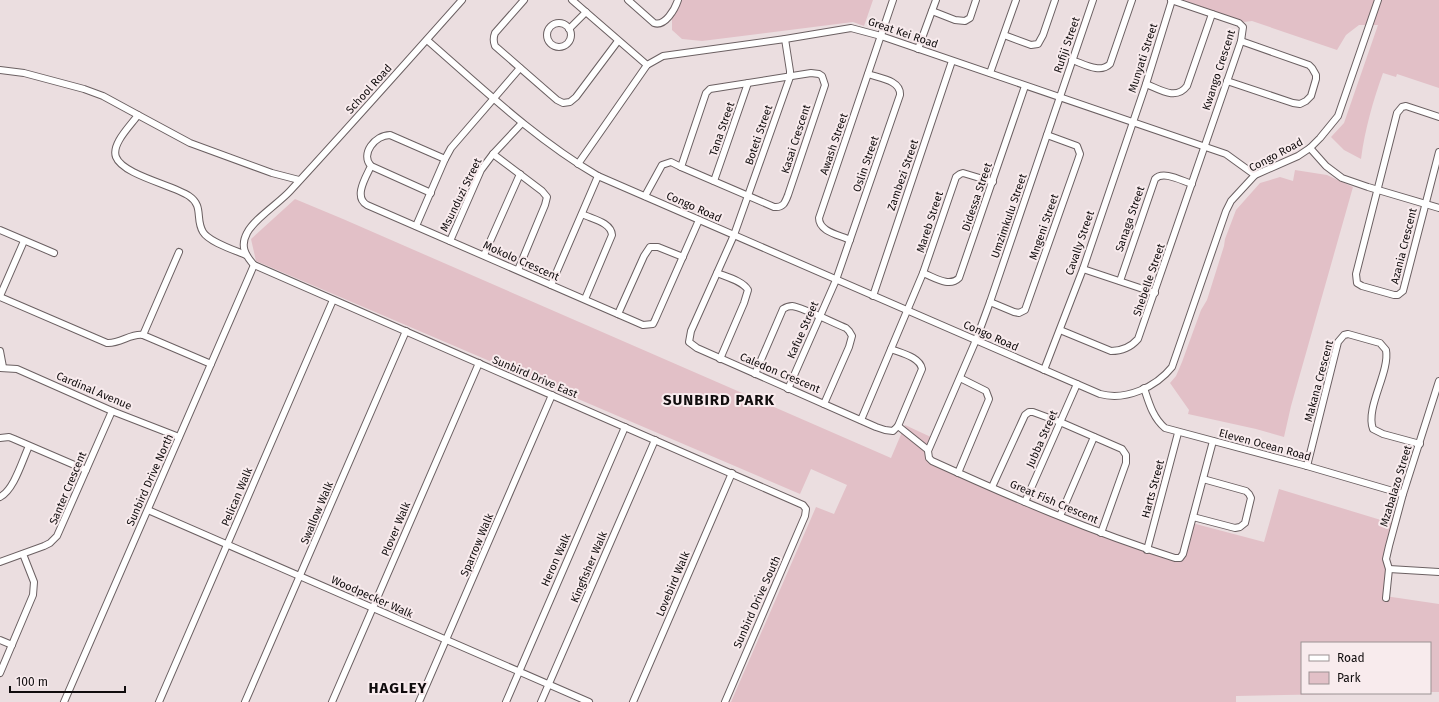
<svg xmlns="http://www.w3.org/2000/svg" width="1439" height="702" viewBox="0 0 1439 702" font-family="'Fira Sans',sans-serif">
  <rect width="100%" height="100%" fill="#ebdee0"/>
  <g fill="#e2c0c7">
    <polygon points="681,0 873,0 864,26 853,22 702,41 682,39 672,30 672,19 680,5"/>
    <path d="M1183,0H1439V88L1397,74L1396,77L1383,73C1373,101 1365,129 1361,159L1344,150L1331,137L1344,123L1378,25H1359L1346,35L1337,50L1252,21L1244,22Z"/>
    <polygon points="1295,170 1327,175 1353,187 1291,406 1284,437 1256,429 1188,414 1189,410 1170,383 1176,376 1182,362 1201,310 1207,300 1224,246 1225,239 1236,210 1260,183 1280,177 1293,181"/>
    <polygon points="295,199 343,219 891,458 905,425 933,438 928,458 1101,534 1180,558 1192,523 1264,542 1279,489 1394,524 1386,563 1385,596 1439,604 1439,692 1430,692 1430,643 1302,643 1302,693 1397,693 1236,696 1236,702 731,702 816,507 834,514 847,485 811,469 800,494 256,261 251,239"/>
  </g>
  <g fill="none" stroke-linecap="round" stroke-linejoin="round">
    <defs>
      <g id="street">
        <path d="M462,0C405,64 348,128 290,191C278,204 254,219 247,233C240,246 245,255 254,265L803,505L806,509L805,516L725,702"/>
        <path d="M524,0L495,33C493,38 493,41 495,46L557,100L563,103L570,102L576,97L618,41"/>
        <polyline points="572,0 647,65"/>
        <path d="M628,0L654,23C665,27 675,9 678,0"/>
        <path d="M1093,0L990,302L976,340L928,451L929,458L932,461C1011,497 1092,532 1175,558H1180L1183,554L1213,441"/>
        <polyline points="932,11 955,20 965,21 970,18 976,0"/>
        <circle cx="559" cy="35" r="12"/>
        <polyline points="569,29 586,12"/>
        <polyline points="1004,35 1031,45 1038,44 1043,35 1055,0"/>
        <path d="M785,39L790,71V77L734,235L691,331L689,342L697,348L876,427L885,430L893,431L898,426L922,369C920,357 901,353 891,349"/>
        <path d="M427,40C482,88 535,139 598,176L1100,394C1126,401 1156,387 1172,367L1226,211L1231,201L1255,175L1298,156L1310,148L1320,138L1338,116L1378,0"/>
        <polyline points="918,49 936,0"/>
        <path d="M1072,60C1084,64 1100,74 1110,64L1132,0"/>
        <polyline points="0,70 24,73 84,89 103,96 138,115"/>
        <path d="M811,73L819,74L822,76L825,85L788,195C785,203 783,208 774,207L681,167L706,93L710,89Z"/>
        <polyline points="990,73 1016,0"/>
        <polyline points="1227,81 1293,103 1300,104 1306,101 1311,96 1316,79 1316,75 1312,68 1309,65 1241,41"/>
        <path d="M1146,84C1159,89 1176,101 1187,86L1212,14"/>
        <polyline points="1439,117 1406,106 1402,107 1397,113 1356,274 1357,283 1362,286 1394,295 1398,295 1403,291 1439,152"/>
        <polyline points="1310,148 1326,166 1342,178 1368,187 1439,208"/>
        <polyline points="493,154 542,191 547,197 545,205 518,270"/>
        <path d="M445,159L390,135C375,135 360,154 371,166C366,177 353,197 367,205L643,325L653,324L655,320L699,220"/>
        <polyline points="578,164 647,65 663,56 785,39 851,28 881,36 1226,154 1255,175"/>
        <polyline points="371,166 431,193"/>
        <polyline points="714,181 748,83"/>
        <polyline points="645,196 662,165 671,162 681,167"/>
        <path d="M582,214C592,219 611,222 612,235L585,299"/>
        <polyline points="416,226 445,159 451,148 520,68"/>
        <polyline points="0,230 54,253"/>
        <path d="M850,240C840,235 819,232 819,218L893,0"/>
        <polyline points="450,241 481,170 493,154 522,123"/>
        <path d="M246,255C234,250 209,242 203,232C195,219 204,206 189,196C173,185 123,175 116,157C111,144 131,125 138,115L190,143L272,173L299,180"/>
        <polyline points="484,255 520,174"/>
        <polyline points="1083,269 1155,293"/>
        <path d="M717,273C727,277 743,281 748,290L744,303L720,359"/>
        <path d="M923,273C934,277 949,288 959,278L1025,86"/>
        <path d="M1120,281L1155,179C1163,170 1182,181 1192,184"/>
        <polyline points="551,285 598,176"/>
        <polyline points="0,296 24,241"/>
        <polyline points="873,296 952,61"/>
        <path d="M0,297L107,343C120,344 131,333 143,335L211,364"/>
        <polyline points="990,302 1014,312 1019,313 1025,310 1078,160 1080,154 1077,146 1047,135"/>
        <polyline points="618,314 644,256 650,247 658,247 683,257"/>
        <path d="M1060,330L1111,351C1121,351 1131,347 1138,339L1241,41L1243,27L1239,23L1171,0"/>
        <polyline points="143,335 179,252"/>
        <polyline points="0,351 3,367"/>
        <polyline points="0,368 17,369 112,411 179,437"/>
        <polyline points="1044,370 1083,269 1146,84 1172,0"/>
        <path d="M755,374L783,309C786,307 789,306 792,306C805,308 833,323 846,328L849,331L852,336L849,347L824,404"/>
        <path d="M1144,388C1149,403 1153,418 1165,428L1307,466L1403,494"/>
        <path d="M788,389L836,280L900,95C901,80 879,78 868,74"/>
        <polyline points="861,420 923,273 956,177 960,174 963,173 993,182"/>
        <polyline points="898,426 928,450"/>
        <polyline points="0,438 9,437 14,439 86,470"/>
        <path d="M1307,466L1338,342L1344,335L1348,334L1380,343L1386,350C1390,372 1365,408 1373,429L1383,434L1420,444"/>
        <polyline points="958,473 989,399 986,391 960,378"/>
        <polyline points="992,487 1025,415 1029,412 1033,412 1060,422 1122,449 1126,455 1126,463 1101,533"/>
        <path d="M0,497C14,490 22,461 29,446"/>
        <polyline points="1025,502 1077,384"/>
        <polyline points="148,510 589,702"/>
        <polyline points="1060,516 1094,437"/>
        <polyline points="1193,517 1235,528 1240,527 1245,523 1251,498 1249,494 1246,491 1203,479"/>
        <polyline points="1147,550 1178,433"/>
        <polyline points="0,562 44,546 50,543 57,536 112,411"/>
        <polyline points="1389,569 1439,572"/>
        <polyline points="1386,598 1389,569 1386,559 1389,546 1403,494 1439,381"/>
        <polyline points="0,640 12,645"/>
        <polyline points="0,673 33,595 34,582 23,554"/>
        <polyline points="64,702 254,265"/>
        <polyline points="159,702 333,300"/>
        <polyline points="245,702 406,331"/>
        <polyline points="332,702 479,363"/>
        <polyline points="419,702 552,395"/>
        <polyline points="506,702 625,427"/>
        <polyline points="541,702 655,440"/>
        <polyline points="633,702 732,473"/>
      </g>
    </defs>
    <use href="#street" stroke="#6b6062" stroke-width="8"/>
    <use href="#street" stroke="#fff" stroke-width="6"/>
  </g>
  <g text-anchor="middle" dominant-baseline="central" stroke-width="4" stroke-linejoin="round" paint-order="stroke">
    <g font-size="11" fill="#100c0d" stroke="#f8ebed">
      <text transform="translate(903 33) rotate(19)">Great Kei Road</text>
      <text transform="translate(1067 45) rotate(-71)">Rufiji Street</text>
      <text transform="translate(1143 58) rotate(-72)">Munyati Street</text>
      <text transform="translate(1219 70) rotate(-72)">Kwango Crescent</text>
      <text transform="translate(369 89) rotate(-48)">School Road</text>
      <text transform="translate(722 129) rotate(-71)">Tana Street</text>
      <text transform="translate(759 135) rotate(-71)">Boteti Street</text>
      <text transform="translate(796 139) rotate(-72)">Kasai Crescent</text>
      <text transform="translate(834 144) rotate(-71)">Awash Street</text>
      <text transform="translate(1276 155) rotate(-28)">Congo Road</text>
      <text transform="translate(866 164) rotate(-71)">Oslin Street</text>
      <text transform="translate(903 175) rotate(-71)">Zambezi Street</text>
      <text transform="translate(461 195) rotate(-64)">Msunduzi Street</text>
      <text transform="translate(977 197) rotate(-71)">Didessa Street</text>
      <text transform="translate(694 207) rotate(24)">Congo Road</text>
      <text transform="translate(1009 216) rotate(-71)">Umzimkulu Street</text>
      <text transform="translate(1130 219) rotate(-71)">Sanaga Street</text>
      <text transform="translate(930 222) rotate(-72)">Mareb Street</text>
      <text transform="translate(1044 227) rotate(-71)">Mngeni Street</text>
      <text transform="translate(1080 243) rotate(-71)">Cavally Street</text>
      <text transform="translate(1404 246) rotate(-76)">Azania Crescent</text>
      <text transform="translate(521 261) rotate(24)">Mokolo Crescent</text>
      <text transform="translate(1149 280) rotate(-71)">Shebelle Street</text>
      <text transform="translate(803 330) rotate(-66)">Kafue Street</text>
      <text transform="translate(991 336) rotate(24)">Congo Road</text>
      <text transform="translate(780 373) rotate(23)">Caledon Crescent</text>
      <text transform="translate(535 377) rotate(23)">Sunbird Drive East</text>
      <text transform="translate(1319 381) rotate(-75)">Makana Crescent</text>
      <text transform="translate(94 391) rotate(23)">Cardinal Avenue</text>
      <text transform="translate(1042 439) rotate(-66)">Jubba Street</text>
      <text transform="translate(1265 445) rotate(15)">Eleven Ocean Road</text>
      <text transform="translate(150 480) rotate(-66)">Sunbird Drive North</text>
      <text transform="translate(1396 486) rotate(-73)">Mzabalazo Street</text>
      <text transform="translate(68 488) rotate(-67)">Santer Crescent</text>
      <text transform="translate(1153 489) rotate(-75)">Harts Street</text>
      <text transform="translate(237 497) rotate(-67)">Pelican Walk</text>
      <text transform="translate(1054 502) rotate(23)">Great Fish Crescent</text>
      <text transform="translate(317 513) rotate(-67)">Swallow Walk</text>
      <text transform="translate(396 529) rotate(-67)">Plover Walk</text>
      <text transform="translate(477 545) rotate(-67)">Sparrow Walk</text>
      <text transform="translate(556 560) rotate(-66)">Heron Walk</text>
      <text transform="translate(589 567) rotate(-67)">Kingfisher Walk</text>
      <text transform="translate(673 584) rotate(-67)">Lovebird Walk</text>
      <text transform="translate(372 597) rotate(24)">Woodpecker Walk</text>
      <text transform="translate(757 602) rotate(-66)">Sunbird Drive South</text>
    </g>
    <g font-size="15" font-weight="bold" letter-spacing="1" fill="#100c0d" stroke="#f8ebed">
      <text x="719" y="400">SUNBIRD PARK</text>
      <text x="398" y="688">HAGLEY</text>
    </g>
  </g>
  <rect x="1301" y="642" width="130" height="52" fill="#f8ebed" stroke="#9b9293"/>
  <rect x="1309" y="655" width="20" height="6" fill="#ffffff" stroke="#9b9293"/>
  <text x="1337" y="662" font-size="12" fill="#100c0d">Road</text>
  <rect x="1309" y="672" width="20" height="12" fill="#e2c0c7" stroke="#9b9293"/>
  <text x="1337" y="682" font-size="12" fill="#100c0d">Park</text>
  <path d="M10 686v6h115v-6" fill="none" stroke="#100c0d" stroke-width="2"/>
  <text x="16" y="686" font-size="12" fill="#100c0d" stroke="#f8ebed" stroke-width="3" paint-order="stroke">100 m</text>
</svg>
